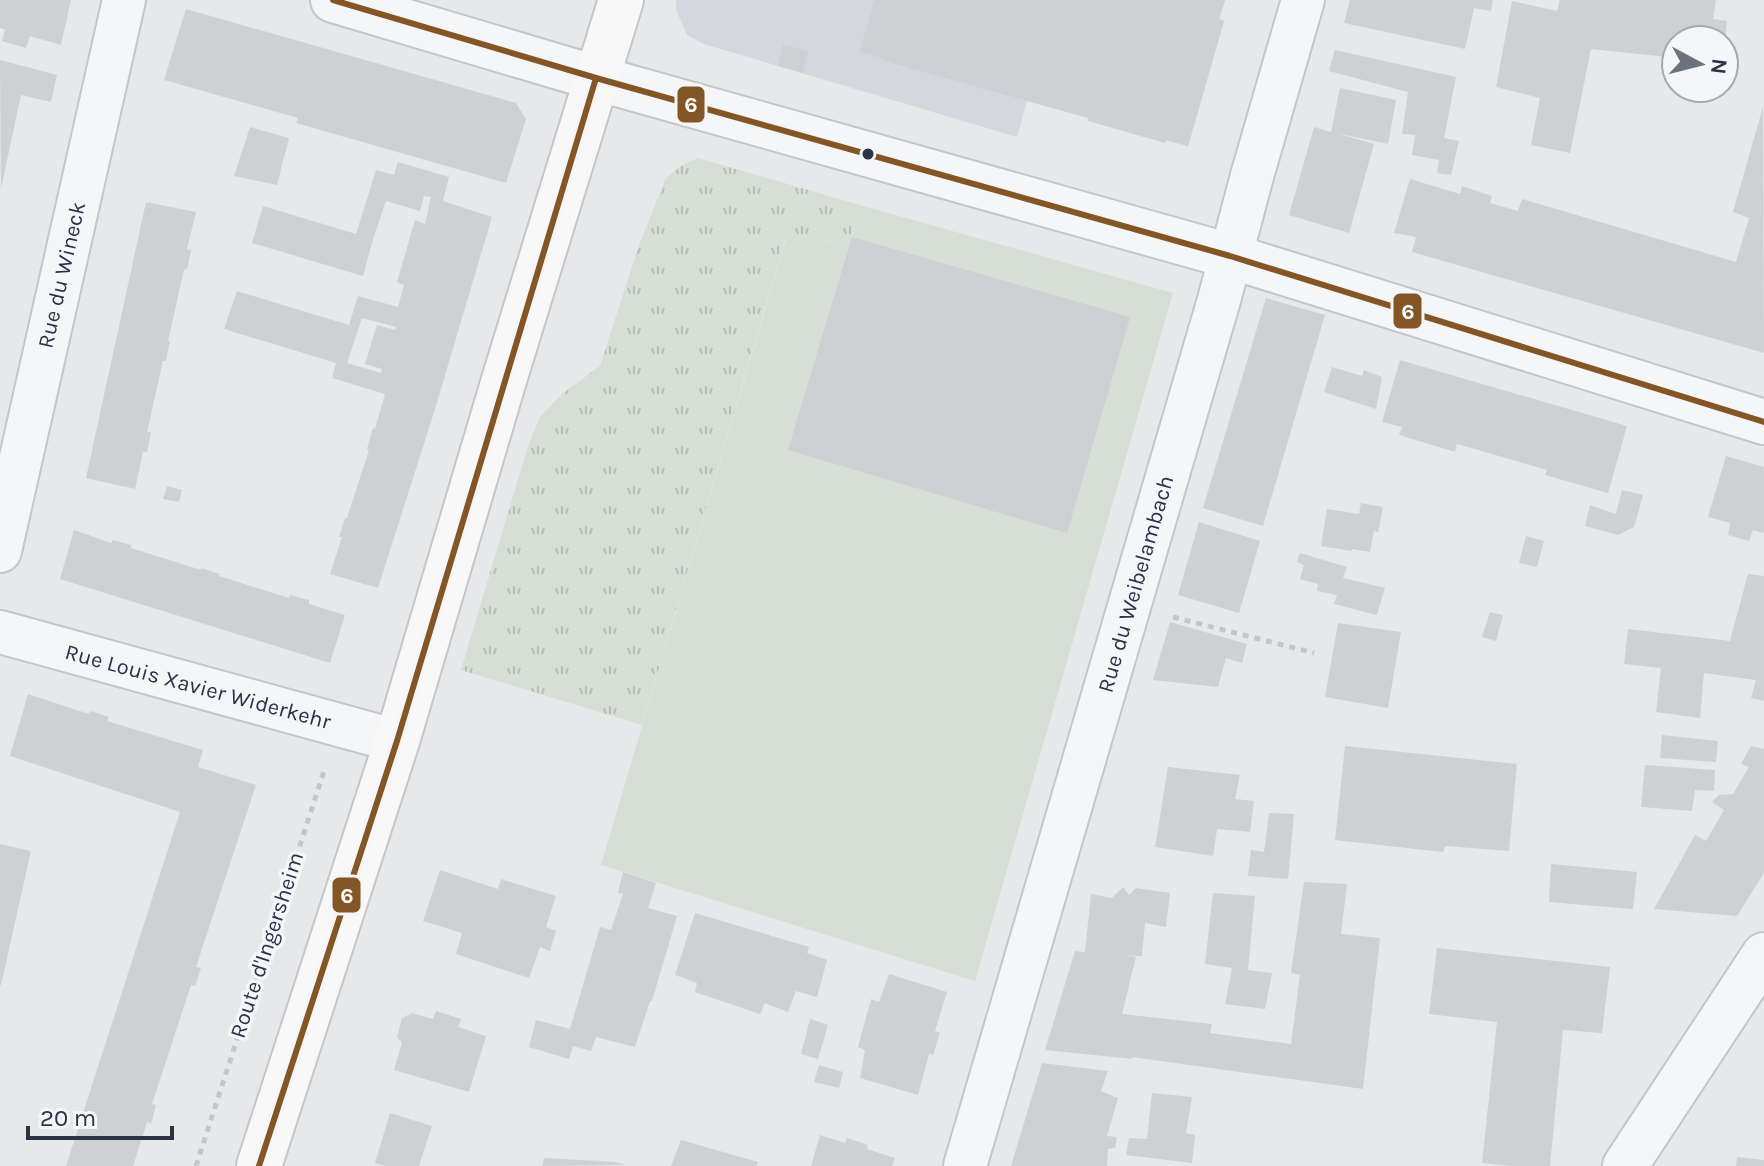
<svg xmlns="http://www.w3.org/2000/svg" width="1764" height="1166" viewBox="0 0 1764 1166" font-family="Karla,sans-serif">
  <defs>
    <pattern id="park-tufts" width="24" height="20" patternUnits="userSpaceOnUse" patternTransform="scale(2)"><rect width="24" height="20" fill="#d6ded6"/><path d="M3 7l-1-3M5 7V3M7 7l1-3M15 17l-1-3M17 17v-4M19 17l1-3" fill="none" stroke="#b8bfb9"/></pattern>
  </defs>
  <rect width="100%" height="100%" fill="#e6e8ea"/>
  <polygon fill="#d4d7dd" points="676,0 1225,0 1219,19 1224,21 1188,146 1088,121 1088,118 1027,101 1017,137 704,44 687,35 676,10"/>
  <polygon fill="#d6ded6" points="860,205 1173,293 975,981 601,865 787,235 852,237"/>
  <polygon fill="url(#park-tufts)" points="698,158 860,205 847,252 786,236 642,725 461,670 528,446 540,417 562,394 600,366 638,248 666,178 682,165"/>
  <g fill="#ced0d3" fill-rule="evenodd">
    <polygon points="0,0 71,0 61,45 30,36 26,48 2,41 5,30 0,28"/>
    <polygon points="874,0 1225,0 1219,19 1224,21 1188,146 1166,140 1165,143 1088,121 1089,118 881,60 882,58 860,52"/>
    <polygon points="1350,0 1493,0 1491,11 1474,8 1465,49 1344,23"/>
    <polygon points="1560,0 1716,0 1713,19 1727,21 1725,40 1676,40 1676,58 1591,49 1570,153 1531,145 1540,98 1496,87 1512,1 1557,11"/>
    <polygon points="186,9 516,103 526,119 506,183 296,123 298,118 164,80"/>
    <polygon points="783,45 808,51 803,73 778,66"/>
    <polygon points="1335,50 1456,77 1444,138 1459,141 1451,175 1437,173 1439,160 1412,155 1415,135 1402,134 1408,92 1329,71"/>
    <polygon points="0,60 57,75 51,102 21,95 1,189"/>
    <polygon points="1340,88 1396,100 1388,144 1336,133 1374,144 1349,233 1289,215 1314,127 1331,132"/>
    <polygon points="1763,107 1764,353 1412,252 1416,237 1394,233 1410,179 1460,194 1462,186 1492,196 1490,203 1518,211 1522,199 1736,262 1749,218 1733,212"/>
    <polygon points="250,127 289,138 277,185 234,176"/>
    <path d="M398,162L449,177L443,201L492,217L435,409L378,588L330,574L342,537H339L345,518H347L369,450L367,449L373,428L375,429L385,394L332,378L336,363L224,329L237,291L349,325L358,296L398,307L404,285L397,282L415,220L425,224L431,197L424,196L420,211L386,201L373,239L363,276L252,243L263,206L356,234L376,170L394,175ZM362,318L396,327L395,330L377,325L365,364L382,369L381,373L347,363Z"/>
    <polygon points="146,202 196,212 187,249 191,250 187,270 184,269 168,341 170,341 166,361 163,361 147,432 151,432 147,452 143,452 135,489 86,478"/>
    <polygon points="852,237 1130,317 1067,533 788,450"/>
    <polygon points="1266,298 1325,315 1263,526 1203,508"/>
    <polygon points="1400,360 1627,426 1608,493 1545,475 1547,470 1475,449 1457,444 1455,452 1399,435 1402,427 1382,422"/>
    <polygon points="1332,367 1362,376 1364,370 1382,377 1376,409 1324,392"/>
    <polygon points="1726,456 1764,467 1764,533 1753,530 1749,541 1728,535 1730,523 1708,517"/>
    <polygon points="167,486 182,490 179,502 163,499"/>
    <polygon points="1622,490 1643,495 1634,527 1618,535 1585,526 1590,505 1616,514"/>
    <polygon points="1361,503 1383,507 1378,532 1374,531 1370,552 1352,549 1352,551 1321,546 1327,509 1359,514"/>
    <polygon points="1199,522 1260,541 1239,613 1178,595"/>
    <polygon points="74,530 111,543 113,540 131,545 131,548 201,570 201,568 220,574 219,576 289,598 290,595 309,600 309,604 345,615 330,663 60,579"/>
    <polygon points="1526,536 1544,541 1537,567 1519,563"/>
    <polygon points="1300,553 1347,567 1343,578 1385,588 1377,615 1334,604 1337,595 1317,591 1318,584 1300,579 1304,565 1297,562"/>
    <polygon points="1748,574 1764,576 1764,701 1751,698 1756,680 1704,673 1700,718 1656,712 1661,668 1624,664 1628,629 1730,641"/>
    <polygon points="1490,612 1503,615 1496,641 1482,637"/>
    <polygon points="1170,622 1247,644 1242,663 1226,658 1218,687 1153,680"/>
    <polygon points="1338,623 1401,632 1388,708 1325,697"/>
    <polygon points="28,694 89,714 90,711 109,717 107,721 203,750 198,767 256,785 196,967 201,968 195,986 191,985 152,1104 156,1105 151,1124 147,1122 133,1166 66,1166 180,812 10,756"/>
    <polygon points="1662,735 1718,741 1716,762 1660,758"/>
    <polygon points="1345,746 1517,764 1509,851 1445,846 1443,852 1335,840"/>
    <polygon points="1751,746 1764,749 1764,873 1762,876 1737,916 1654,909 1695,835 1706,841 1724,810 1712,802 1719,795 1733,794 1749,767 1741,764"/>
    <polygon points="1645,765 1715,770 1714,791 1695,790 1692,811 1641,807"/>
    <polygon points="1168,767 1240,775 1235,799 1254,801 1250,832 1217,829 1213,856 1155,847"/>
    <polygon points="1269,813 1294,814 1288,879 1248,876 1251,850 1264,852"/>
    <polygon points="0,844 31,851 1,985 0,985"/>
    <polygon points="1551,864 1637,872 1633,909 1549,902"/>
    <polygon points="440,870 498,889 501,879 556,896 546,927 556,931 550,951 540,947 529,978 456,954 462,933 423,921"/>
    <polygon points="623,872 656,883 648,908 677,916 652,1001 650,1001 635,1047 596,1037 591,1051 573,1046 569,1059 529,1047 536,1020 570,1029 600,927 611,930 623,894 618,893"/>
    <polygon points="1304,882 1347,884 1341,934 1380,938 1363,1089 1132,1057 1133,1059 1045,1050 1075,951 1085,952 1091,894 1112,898 1123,887 1129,895 1136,888 1170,893 1166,927 1145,923 1142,956 1125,955 1136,957 1122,1014 1212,1024 1210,1033 1291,1044 1300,975 1291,973"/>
    <polygon points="1213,893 1255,896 1248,970 1272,973 1265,1009 1225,1004 1232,968 1205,964"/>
    <polygon points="695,913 809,947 807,953 827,960 817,997 796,991 788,1012 765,1003 760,1014 695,992 697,983 675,975"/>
    <polygon points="1437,948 1610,967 1602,1033 1563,1030 1550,1166 1512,1166 1482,1163 1497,1022 1429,1014"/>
    <polygon points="889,974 947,992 935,1031 940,1033 933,1055 929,1054 918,1095 860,1078 865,1050 858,1047 871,999 879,1002"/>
    <polygon points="436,1011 461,1019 458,1027 486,1036 469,1092 394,1070 402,1043 397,1037 402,1018 412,1013 433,1019"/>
    <polygon points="810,1019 828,1025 818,1059 801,1054"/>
    <polygon points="1042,1063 1108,1071 1101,1091 1118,1098 1107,1136 1117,1137 1115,1148 1108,1149 1107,1166 1011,1166"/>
    <polygon points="819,1065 843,1072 839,1088 814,1082"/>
    <polygon points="1152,1093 1192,1097 1186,1133 1195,1135 1192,1163 1126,1155 1129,1138 1147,1139"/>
    <polygon points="390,1113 432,1126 419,1166 385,1166 375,1163"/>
    <polygon points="820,1135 845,1143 847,1138 868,1145 867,1149 895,1158 892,1166 811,1166"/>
    <polygon points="681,1140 758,1162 757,1166 671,1166"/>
    <polygon points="1737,1157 1764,1160 1764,1166 1736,1166"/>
    <polygon points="544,1158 615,1162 626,1165 542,1166"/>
  </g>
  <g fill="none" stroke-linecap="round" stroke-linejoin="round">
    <defs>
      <g id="minor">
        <polyline points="0,551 124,0"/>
        <polyline points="0,632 397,741"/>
        <polyline points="965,1166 1219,300 1252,176 1303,0"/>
      </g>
      <g id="tertiary">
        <polyline points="333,0 596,78 1230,256 1764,422"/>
        <polyline points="1625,1166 1764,955"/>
      </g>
      <polyline id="secondary" points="259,1166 397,741 504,380 621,0"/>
    </defs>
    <use href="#minor" stroke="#c4c6c8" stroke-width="46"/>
    <use href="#tertiary" stroke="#c4c6c8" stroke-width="48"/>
    <use href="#secondary" stroke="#c4c6c8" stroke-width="48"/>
    <g stroke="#c5c6ca" stroke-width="5" stroke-dasharray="6 6" stroke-linecap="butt">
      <polyline points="1173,617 1314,653"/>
      <polyline points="196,1166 325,768"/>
    </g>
    <use href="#minor" stroke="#f5f6f7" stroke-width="42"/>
    <use href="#tertiary" stroke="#f5f6f7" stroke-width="44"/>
    <use href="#secondary" stroke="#f8f8f8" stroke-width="44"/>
    <defs>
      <g id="bus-1">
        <polyline points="333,0 596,78 1230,256 1764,422"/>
        <polyline points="259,1166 397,741 596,78"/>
      </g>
    </defs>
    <use href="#bus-1" stroke="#f4f6f9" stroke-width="12"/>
    <use href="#bus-1" stroke="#845626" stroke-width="6"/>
  </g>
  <circle fill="#2b3445" stroke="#f4f6f9" stroke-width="3" cx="868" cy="154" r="7"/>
  <g text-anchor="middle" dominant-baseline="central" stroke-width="7" stroke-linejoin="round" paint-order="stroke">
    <g font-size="22" fill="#2b3445" stroke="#f4f6f9">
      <text transform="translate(62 275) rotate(-77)">Rue du Wineck</text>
      <text transform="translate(1136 584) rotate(-74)">Rue du Weibelambach</text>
      <text transform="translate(198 687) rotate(15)">Rue Louis Xavier Widerkehr</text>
      <text transform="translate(267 945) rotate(-72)">Route d'Ingersheim</text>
    </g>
  </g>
  <g stroke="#f4f6f9" stroke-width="3">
    <rect x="676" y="85" width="30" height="39" rx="8" fill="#845626"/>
    <rect x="1392" y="292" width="31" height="38" rx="8" fill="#845626"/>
    <rect x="331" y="876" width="31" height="38" rx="8" fill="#845626"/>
  </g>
  <g font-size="22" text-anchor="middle" font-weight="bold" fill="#fff">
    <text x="691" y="112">6</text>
    <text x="1408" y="319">6</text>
    <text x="347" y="903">6</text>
  </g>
  <g transform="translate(1700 64) rotate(97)"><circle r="38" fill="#f4f6f9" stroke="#a4a8b1" stroke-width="2"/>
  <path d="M0-6L14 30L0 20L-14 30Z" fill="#6c737f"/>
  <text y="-12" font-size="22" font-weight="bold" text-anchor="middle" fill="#2b3445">N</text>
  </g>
  <path d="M28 1126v12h144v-12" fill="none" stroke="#2b3445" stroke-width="4"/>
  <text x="40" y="1126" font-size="24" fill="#2b3445" stroke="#f4f6f9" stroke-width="6" paint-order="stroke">20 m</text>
</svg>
